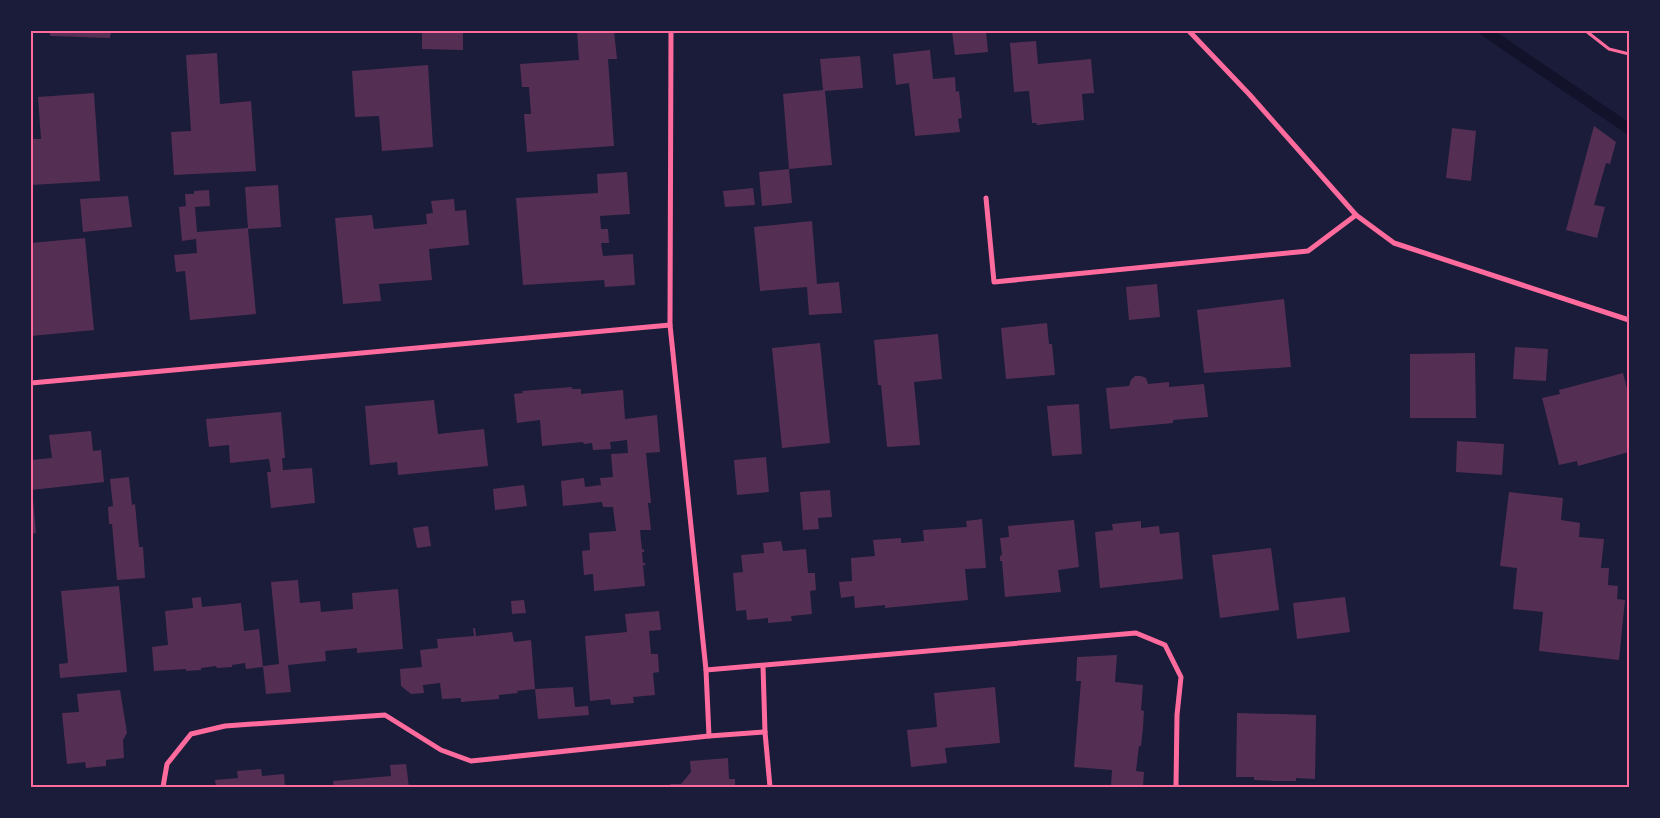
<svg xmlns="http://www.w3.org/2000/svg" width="1660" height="818" viewBox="0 0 1660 818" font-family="Merriweather,serif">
  <rect width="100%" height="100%" fill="#1b1b3a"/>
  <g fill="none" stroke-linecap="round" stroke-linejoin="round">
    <polyline stroke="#12122b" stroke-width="11" points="1485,31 1629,129"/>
  </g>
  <g fill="#542f53">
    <polygon points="50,31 111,31 110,38 50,36"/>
    <polygon points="422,31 463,31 463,50 422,49"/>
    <polygon points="577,31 614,31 617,59 608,59 614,146 527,152 524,114 531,114 529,87 522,87 520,64 579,60"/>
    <polygon points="952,31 986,31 988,52 955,55"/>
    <polygon points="1036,41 1038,64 1091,59 1094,93 1082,94 1084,120 1036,125 1037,123 1032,123 1029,91 1014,92 1010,43"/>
    <polygon points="930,50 933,79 955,77 956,92 959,91 962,118 958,119 960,132 915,136 909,83 896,85 893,54"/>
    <polygon points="217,53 220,104 251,101 256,171 174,175 171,132 191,131 186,55"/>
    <polygon points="860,56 863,88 825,91 832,165 789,169 783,94 823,90 820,59"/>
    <polygon points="428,65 433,147 382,151 379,116 355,117 352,71"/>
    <polygon points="94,93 100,181 31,185 31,139 41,139 38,97"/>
    <polygon points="1594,126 1616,142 1610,164 1606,163 1594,205 1605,207 1597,238 1566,230"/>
    <polygon points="1452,128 1476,131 1471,181 1446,178"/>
    <polygon points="789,169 792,203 762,206 759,172"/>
    <polygon points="627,172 630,214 600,216 601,229 608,229 609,243 601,243 603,256 633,254 635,285 605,287 604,280 523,285 516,198 598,193 597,174"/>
    <polygon points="278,185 281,227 248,229 256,314 190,320 185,271 176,272 174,255 197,253 196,239 182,241 179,207 186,206 185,194 194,194 194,191 209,190 210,206 195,207 197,232 248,228 245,187"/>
    <polygon points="753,188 755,205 725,207 723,191"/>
    <polygon points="128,196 132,227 83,232 80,199"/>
    <polygon points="454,199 455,211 466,210 469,245 429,249 432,280 379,284 381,301 343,304 335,218 372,215 374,229 427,224 426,214 433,213 431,201"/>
    <polygon points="812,221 817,284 839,282 842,313 809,315 807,287 760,291 754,227"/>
    <polygon points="85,238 94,330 31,336 31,243"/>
    <polygon points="1157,284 1160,317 1129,320 1126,287"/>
    <polygon points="1284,299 1291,367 1204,373 1197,310"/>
    <polygon points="1047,323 1049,344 1052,344 1055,375 1006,379 1001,328"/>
    <polygon points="938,334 942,379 914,382 920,445 887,447 881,385 878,385 874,340"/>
    <polygon points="820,343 830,443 782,448 772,348"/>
    <polygon points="1515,347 1548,349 1546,381 1513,379"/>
    <polygon points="1475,353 1476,418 1410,418 1410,354"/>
    <polygon points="1623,373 1629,396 1629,452 1578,466 1577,461 1559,465 1542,398 1560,394 1559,390"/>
    <polygon points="1135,376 1141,376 1146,378 1148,384 1169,382 1169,387 1204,384 1208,417 1173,420 1173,423 1110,429 1106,388 1129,386 1131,380"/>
    <polygon points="572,387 572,389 581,389 581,394 623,390 625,419 657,415 660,452 646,453 651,503 648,503 651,530 640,530 642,550 644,549 644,552 642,552 643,563 645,563 646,565 643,565 645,586 594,591 593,574 584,575 582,551 590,550 589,533 616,531 613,507 603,507 602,502 563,506 561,481 584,478 585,487 601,485 600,478 613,477 611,454 628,453 627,440 610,442 611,449 593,450 592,443 584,444 583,442 542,446 540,420 517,423 514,394 523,393 522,391"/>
    <polygon points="434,400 438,434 484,429 488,466 398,475 397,462 370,465 365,406"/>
    <polygon points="1079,404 1082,454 1052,456 1047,406"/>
    <polygon points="281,412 285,458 282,458 283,470 312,468 315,503 271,508 267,472 271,472 269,459 230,463 229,445 209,447 206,419"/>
    <polygon points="91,431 93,451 101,450 104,482 31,490 31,460 52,458 49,435"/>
    <polygon points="1457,441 1504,444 1502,475 1456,472"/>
    <polygon points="766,457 769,492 737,495 734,460"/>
    <polygon points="129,477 132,505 135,504 139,547 143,547 145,578 117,580 112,524 109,524 108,507 113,506 110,479"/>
    <polygon points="524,485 527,506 495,510 493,489"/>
    <polygon points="830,490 832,517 818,518 819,529 803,530 800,492"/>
    <polygon points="1509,492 1563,498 1561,520 1580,523 1579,537 1604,539 1601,568 1609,568 1608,585 1618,586 1617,599 1625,600 1619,660 1539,651 1543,612 1513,609 1517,568 1500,566"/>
    <polygon points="31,499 33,499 36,533 31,534"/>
    <polygon points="982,519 986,568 965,569 968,600 885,608 885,605 855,608 854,596 841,598 839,582 852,581 851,558 875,556 873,540 901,538 901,543 924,541 923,530 967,527 966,521"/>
    <polygon points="1074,520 1079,567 1058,570 1061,592 1005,597 1002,561 1000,561 1000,556 1002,555 1000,538 1009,537 1008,526"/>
    <polygon points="1141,521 1141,528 1159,526 1160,534 1179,532 1183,579 1100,588 1095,532 1113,530 1112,524"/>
    <polygon points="428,526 431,546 417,548 413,528"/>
    <polygon points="781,541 783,551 806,549 808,573 815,573 815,575 816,590 810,591 812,614 791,616 792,621 768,623 768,618 747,620 746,610 736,611 733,573 743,572 741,555 764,553 763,543"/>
    <polygon points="1271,548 1279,610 1220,618 1212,555"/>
    <polygon points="298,580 300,603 320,601 321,612 353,609 352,593 398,589 403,649 357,653 357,648 325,651 326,661 288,665 291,692 266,694 263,666 279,664 271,582"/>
    <polygon points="119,586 127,672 60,678 59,664 68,663 61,591"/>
    <polygon points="201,597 202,607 241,603 244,631 259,629 263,667 246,669 245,663 232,665 232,667 217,668 216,666 209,667 201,668 201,670 186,671 186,669 154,671 152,647 168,645 165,611 193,608 192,598"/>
    <polygon points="1345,597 1350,632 1297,639 1293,603"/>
    <polygon points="524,600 526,613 512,614 511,601"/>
    <polygon points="659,611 661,630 649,631 651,654 658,654 659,672 653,673 655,695 633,697 634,703 611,705 610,699 590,701 585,636 627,632 625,614"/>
    <polygon points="473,628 475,628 476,636 512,632 514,642 531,640 535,689 517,691 518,693 499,695 499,699 461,702 461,698 442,699 440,683 423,685 424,693 411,694 401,686 400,669 422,667 420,650 438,648 437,639 474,636"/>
    <polygon points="1117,655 1115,682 1143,685 1141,710 1144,711 1143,728 1141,746 1139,746 1136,771 1144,772 1143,787 1111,787 1112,770 1074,767 1081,681 1076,681 1077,657"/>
    <polygon points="573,687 575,707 588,706 589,715 538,719 535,689"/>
    <polygon points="995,687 1000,743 945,748 947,763 911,767 907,730 937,727 934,693"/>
    <polygon points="120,690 127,733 123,740 124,758 106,760 106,766 86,768 85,762 67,764 62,713 79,712 77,694"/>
    <polygon points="1237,713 1316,715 1315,779 1296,778 1296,781 1275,781 1254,780 1254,777 1236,777"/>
    <polygon points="728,758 729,779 735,779 735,787 670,787 670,784 681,784 691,772 690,761"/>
    <polygon points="406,764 409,787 334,787 333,781 391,776 390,765"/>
    <polygon points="261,769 262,776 284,774 285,787 216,787 215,780 238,778 237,771"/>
  </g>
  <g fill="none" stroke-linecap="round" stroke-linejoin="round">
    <polyline stroke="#ff6b9d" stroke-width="3" points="1586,31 1609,49 1629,54"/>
    <g stroke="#ff6b9d" stroke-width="5">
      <polyline points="671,31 670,325 706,670 709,736"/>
      <polyline points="1189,31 1249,94 1356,215 1394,243 1629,320"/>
      <polyline points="986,198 994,282 1308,251 1356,215"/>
      <polyline points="31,383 670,325"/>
      <polyline points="763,666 765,732 770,787"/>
      <polyline points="706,670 1136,633 1165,645 1181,677 1177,715 1176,787"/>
      <polyline points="163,787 167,764 191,734 225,726 385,715 441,750 471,761 709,736 765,732"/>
    </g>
  </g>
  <rect width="1660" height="818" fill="none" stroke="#1b1b3a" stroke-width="65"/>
  <rect x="32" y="32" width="1596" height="754" fill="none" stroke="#ff6b9d" stroke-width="2"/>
</svg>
